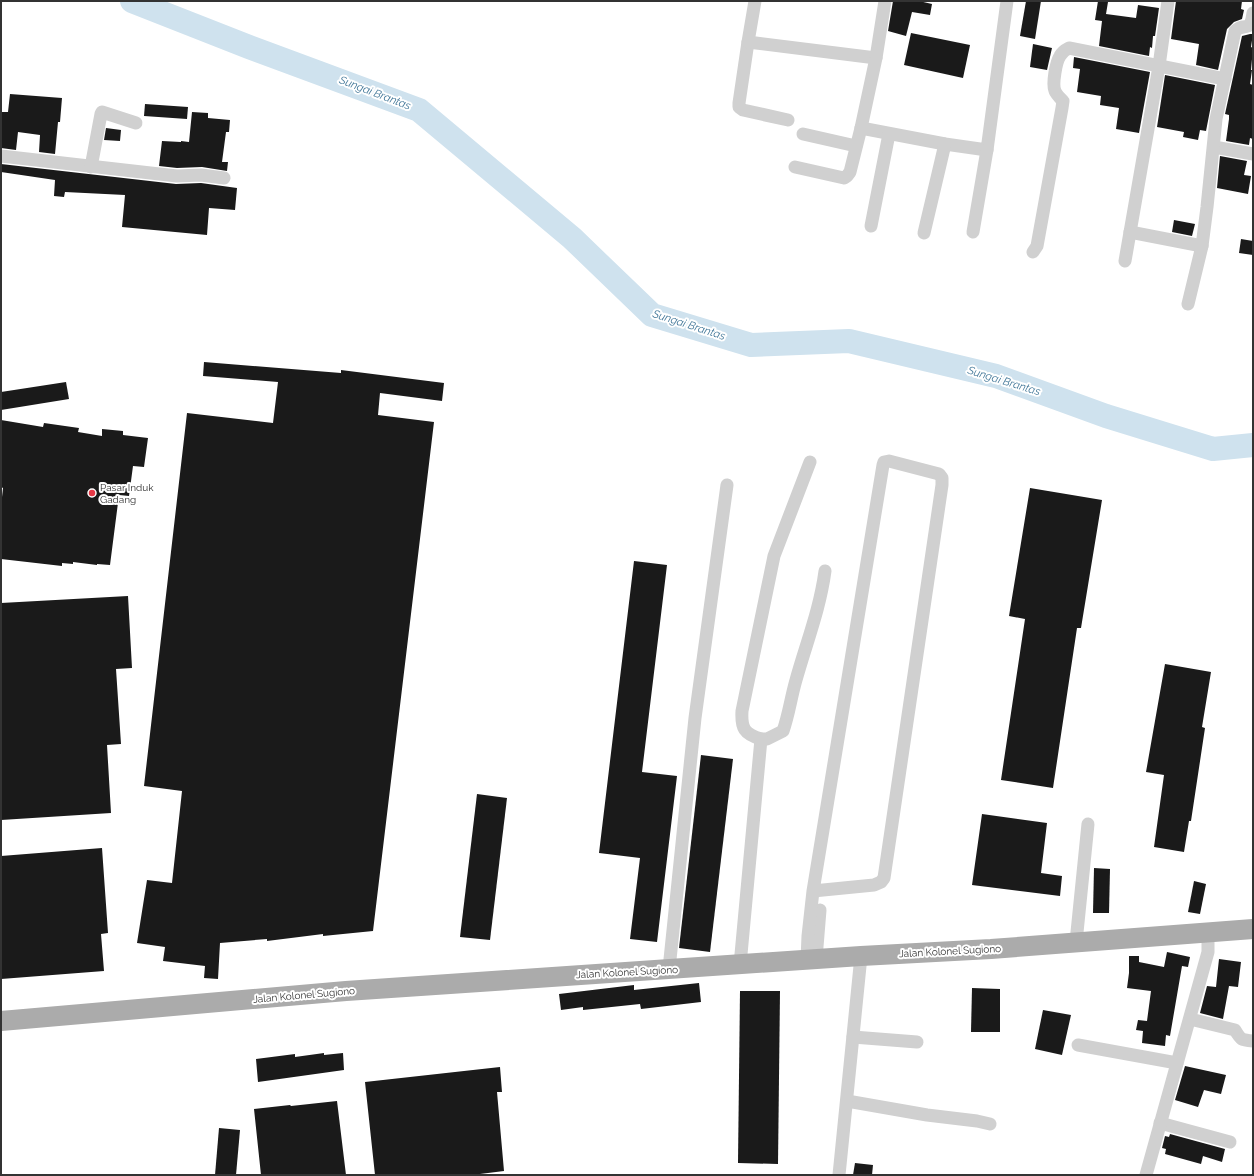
<svg xmlns="http://www.w3.org/2000/svg" width="1254" height="1176" viewBox="0 0 1254 1176" font-family="Raleway,sans-serif">
  <rect width="100%" height="100%" fill="#fff"/>
  <g fill="none" stroke-linecap="round" stroke-linejoin="round">
    <polyline stroke="#cfe2ee" stroke-width="24" points="132,1 249,47 419,110 572,238 652,315 751,345 849,341 996,376 1106,416 1213,449 1253,445"/>
  </g>
  <g fill="#1a1a1a">
    <polygon points="893,1 919,1 932,4 930,15 912,12 906,36 888,31"/>
    <polygon points="1026,1 1041,1 1035,39 1020,36"/>
    <polygon points="1098,1 1108,2 1106,14 1136,18 1138,5 1159,8 1155,36 1153,36 1152,48 1150,47 1149,56 1099,46 1102,21 1095,20"/>
    <polygon points="1176,1 1242,1 1241,9 1244,10 1242,19 1234,22 1227,29 1218,70 1196,65 1199,44 1171,39"/>
    <polygon points="911,33 970,45 963,78 904,65"/>
    <polygon points="1250,34 1253,34 1251,47 1253,48 1251,70 1252,70 1250,84 1253,85 1253,139 1250,138 1249,145 1226,141 1229,119 1229,115 1225,114 1242,36"/>
    <polygon points="1033,44 1052,48 1047,70 1030,67"/>
    <polygon points="1074,57 1150,72 1139,133 1116,129 1119,108 1100,105 1101,96 1077,92 1080,69 1073,68"/>
    <polygon points="1165,75 1215,85 1206,131 1200,130 1198,140 1183,137 1184,132 1157,127"/>
    <polygon points="10,94 62,98 60,122 58,122 55,154 39,152 40,135 18,132 16,150 1,148 1,112 8,112"/>
    <polygon points="145,104 188,107 187,119 144,116"/>
    <polygon points="192,112 208,113 208,118 230,120 229,132 226,132 222,162 228,162 227,171 202,167 177,168 159,166 162,141 181,142 181,141 189,142"/>
    <polygon points="106,128 121,130 120,141 104,140"/>
    <polygon points="1220,156 1247,161 1244,175 1251,176 1248,194 1217,188"/>
    <polygon points="1,164 176,184 201,183 237,188 235,210 209,208 207,235 122,227 125,195 65,192 64,197 54,196 55,180 1,172"/>
    <polygon points="1174,220 1195,224 1192,236 1172,232"/>
    <polygon points="1241,239 1253,241 1253,255 1239,253"/>
    <polygon points="204,362 341,373 341,370 444,383 442,401 380,393 378,415 434,422 373,931 323,936 323,934 267,941 267,939 220,943 218,979 204,978 205,966 163,961 165,947 137,943 147,880 172,883 182,791 144,786 187,413 273,423 278,382 203,376"/>
    <polygon points="66,382 69,399 1,410 1,392"/>
    <polygon points="1,420 43,427 44,423 79,428 78,432 102,436 102,429 123,431 123,435 148,438 144,467 133,466 129,496 119,495 110,565 97,564 97,565 73,562 73,564 62,563 62,566 1,559 1,506 3,488 1,487"/>
    <polygon points="1030,488 1102,500 1081,628 1077,628 1053,788 1001,780 1025,619 1009,616"/>
    <polygon points="634,561 667,565 642,772 677,776 657,942 630,939 640,858 599,853"/>
    <polygon points="128,596 132,668 116,669 121,744 107,745 111,813 1,820 1,603"/>
    <polygon points="1165,664 1211,672 1202,727 1205,728 1191,821 1189,821 1184,852 1154,847 1164,775 1146,772"/>
    <polygon points="701,755 733,759 710,952 679,948"/>
    <polygon points="477,794 507,798 490,940 460,937"/>
    <polygon points="982,814 1047,823 1041,873 1062,876 1060,896 972,885"/>
    <polygon points="102,848 108,933 101,934 104,971 1,979 1,856"/>
    <polygon points="1094,868 1110,869 1109,913 1093,913"/>
    <polygon points="1194,881 1206,884 1200,914 1188,912"/>
    <polygon points="1167,952 1190,957 1188,967 1182,966 1170,1036 1166,1035 1165,1046 1142,1043 1143,1031 1136,1030 1138,1020 1147,1021 1151,991 1127,988 1129,973 1129,956 1139,956 1139,962 1164,967"/>
    <polygon points="1219,959 1241,962 1238,987 1229,986 1223,1019 1200,1013 1207,986 1216,987"/>
    <polygon points="699,983 701,1002 641,1009 640,1004 583,1010 583,1007 561,1010 559,994 634,985 634,990"/>
    <polygon points="972,988 1000,989 1000,1032 971,1032"/>
    <polygon points="740,991 780,991 778,1164 738,1163"/>
    <polygon points="1043,1010 1071,1015 1062,1055 1035,1049"/>
    <polygon points="324,1053 324,1055 343,1053 344,1070 258,1082 256,1059 295,1054 295,1057"/>
    <polygon points="1185,1066 1226,1075 1221,1094 1204,1090 1198,1107 1175,1100"/>
    <polygon points="500,1067 502,1092 497,1092 504,1171 472,1175 375,1175 365,1082"/>
    <polygon points="337,1101 346,1175 261,1175 254,1109 290,1105 291,1106"/>
    <polygon points="219,1128 240,1130 236,1175 215,1175"/>
    <polygon points="1170,1134 1225,1149 1222,1162 1203,1156 1201,1164 1165,1154 1166,1149 1162,1148 1165,1136 1169,1137"/>
    <polygon points="855,1163 873,1165 872,1175 853,1175"/>
  </g>
  <g fill="none" stroke-linecap="round" stroke-linejoin="round">
    <g stroke="#d0d0d0" stroke-width="13">
      <polyline points="755,1 748,42 739,103 739,107 743,110 788,120"/>
      <polyline points="748,42 876,58"/>
      <polyline points="861,128 945,144 987,150 1007,1"/>
      <polyline points="803,134 856,146"/>
      <polyline points="1214,147 1253,154"/>
      <polyline points="1,156 177,176 201,175 224,178"/>
      <polyline points="91,167 101,114 102,112 136,123"/>
      <polyline points="795,167 844,178 847,176 850,172 861,128 876,58 885,1"/>
      <polyline points="871,226 889,134"/>
      <polyline points="973,232 987,150"/>
      <polyline points="1130,232 1202,246"/>
      <polyline points="924,233 945,144"/>
      <path d="M1033,252L1037,246L1062,108L1063,101C1060,98 1056,94 1055,91C1052,84 1056,62 1060,56C1062,52 1065,50 1069,48L1225,79"/>
      <polyline points="1125,261 1159,66 1168,1"/>
      <path d="M1188,304L1202,246L1207,207L1216,119L1235,31C1245,21 1250,35 1253,13"/>
      <path d="M761,739H767L783,731C789,714 791,697 796,680C806,644 820,609 825,571"/>
      <polyline points="1076,942 1088,824"/>
      <polyline points="816,959 820,910"/>
      <polyline points="807,960 808,936 813,891 883,465 884,462 889,461 939,474 942,478 942,485 884,878 881,882 874,885 813,891"/>
      <path d="M740,965L761,739C744,734 741,728 742,711L774,556L810,462"/>
      <polyline points="669,969 695,718 727,485"/>
      <path d="M1190,1019L1235,1030C1241,1040 1241,1040 1253,1041"/>
      <polyline points="853,1037 917,1042"/>
      <polyline points="1078,1045 1177,1063"/>
      <polyline points="847,1101 927,1115 977,1121 990,1124"/>
      <polyline points="1160,1123 1230,1142"/>
      <polyline points="839,1175 861,956"/>
      <polyline points="1146,1175 1208,952 1208,932"/>
    </g>
    <polyline stroke="#ababab" stroke-width="20" points="1,1021 346,991 861,956 991,949 1253,929"/>
  </g>
  <circle fill="#e63946" stroke="#fff" stroke-width="1.5" cx="92" cy="493" r="4"/>
  <g text-anchor="middle" dominant-baseline="central" stroke-width="4" stroke-linejoin="round" paint-order="stroke">
    <g font-size="10" fill="#333" stroke="#fff" text-anchor="start">
      <text x="100" y="487">Pasar Induk<tspan x="100" dy="12">Gadang</tspan></text>
    </g>
    <g font-size="10" fill="#333" stroke="#fff">
      <text transform="translate(950 951) rotate(-3)">Jalan Kolonel Sugiono</text>
      <text transform="translate(627 972) rotate(-3)">Jalan Kolonel Sugiono</text>
      <text transform="translate(304 995) rotate(-5)">Jalan Kolonel Sugiono</text>
    </g>
    <g font-size="11" font-style="italic" fill="#3f7597" stroke="#fff">
      <text transform="translate(375 93) rotate(21)">Sungai Brantas</text>
      <text transform="translate(689 325) rotate(18)">Sungai Brantas</text>
      <text transform="translate(1004 381) rotate(17)">Sungai Brantas</text>
    </g>
  </g>
  <rect width="1254" height="1176" fill="none" stroke="#333333" stroke-width="4"/>
</svg>
